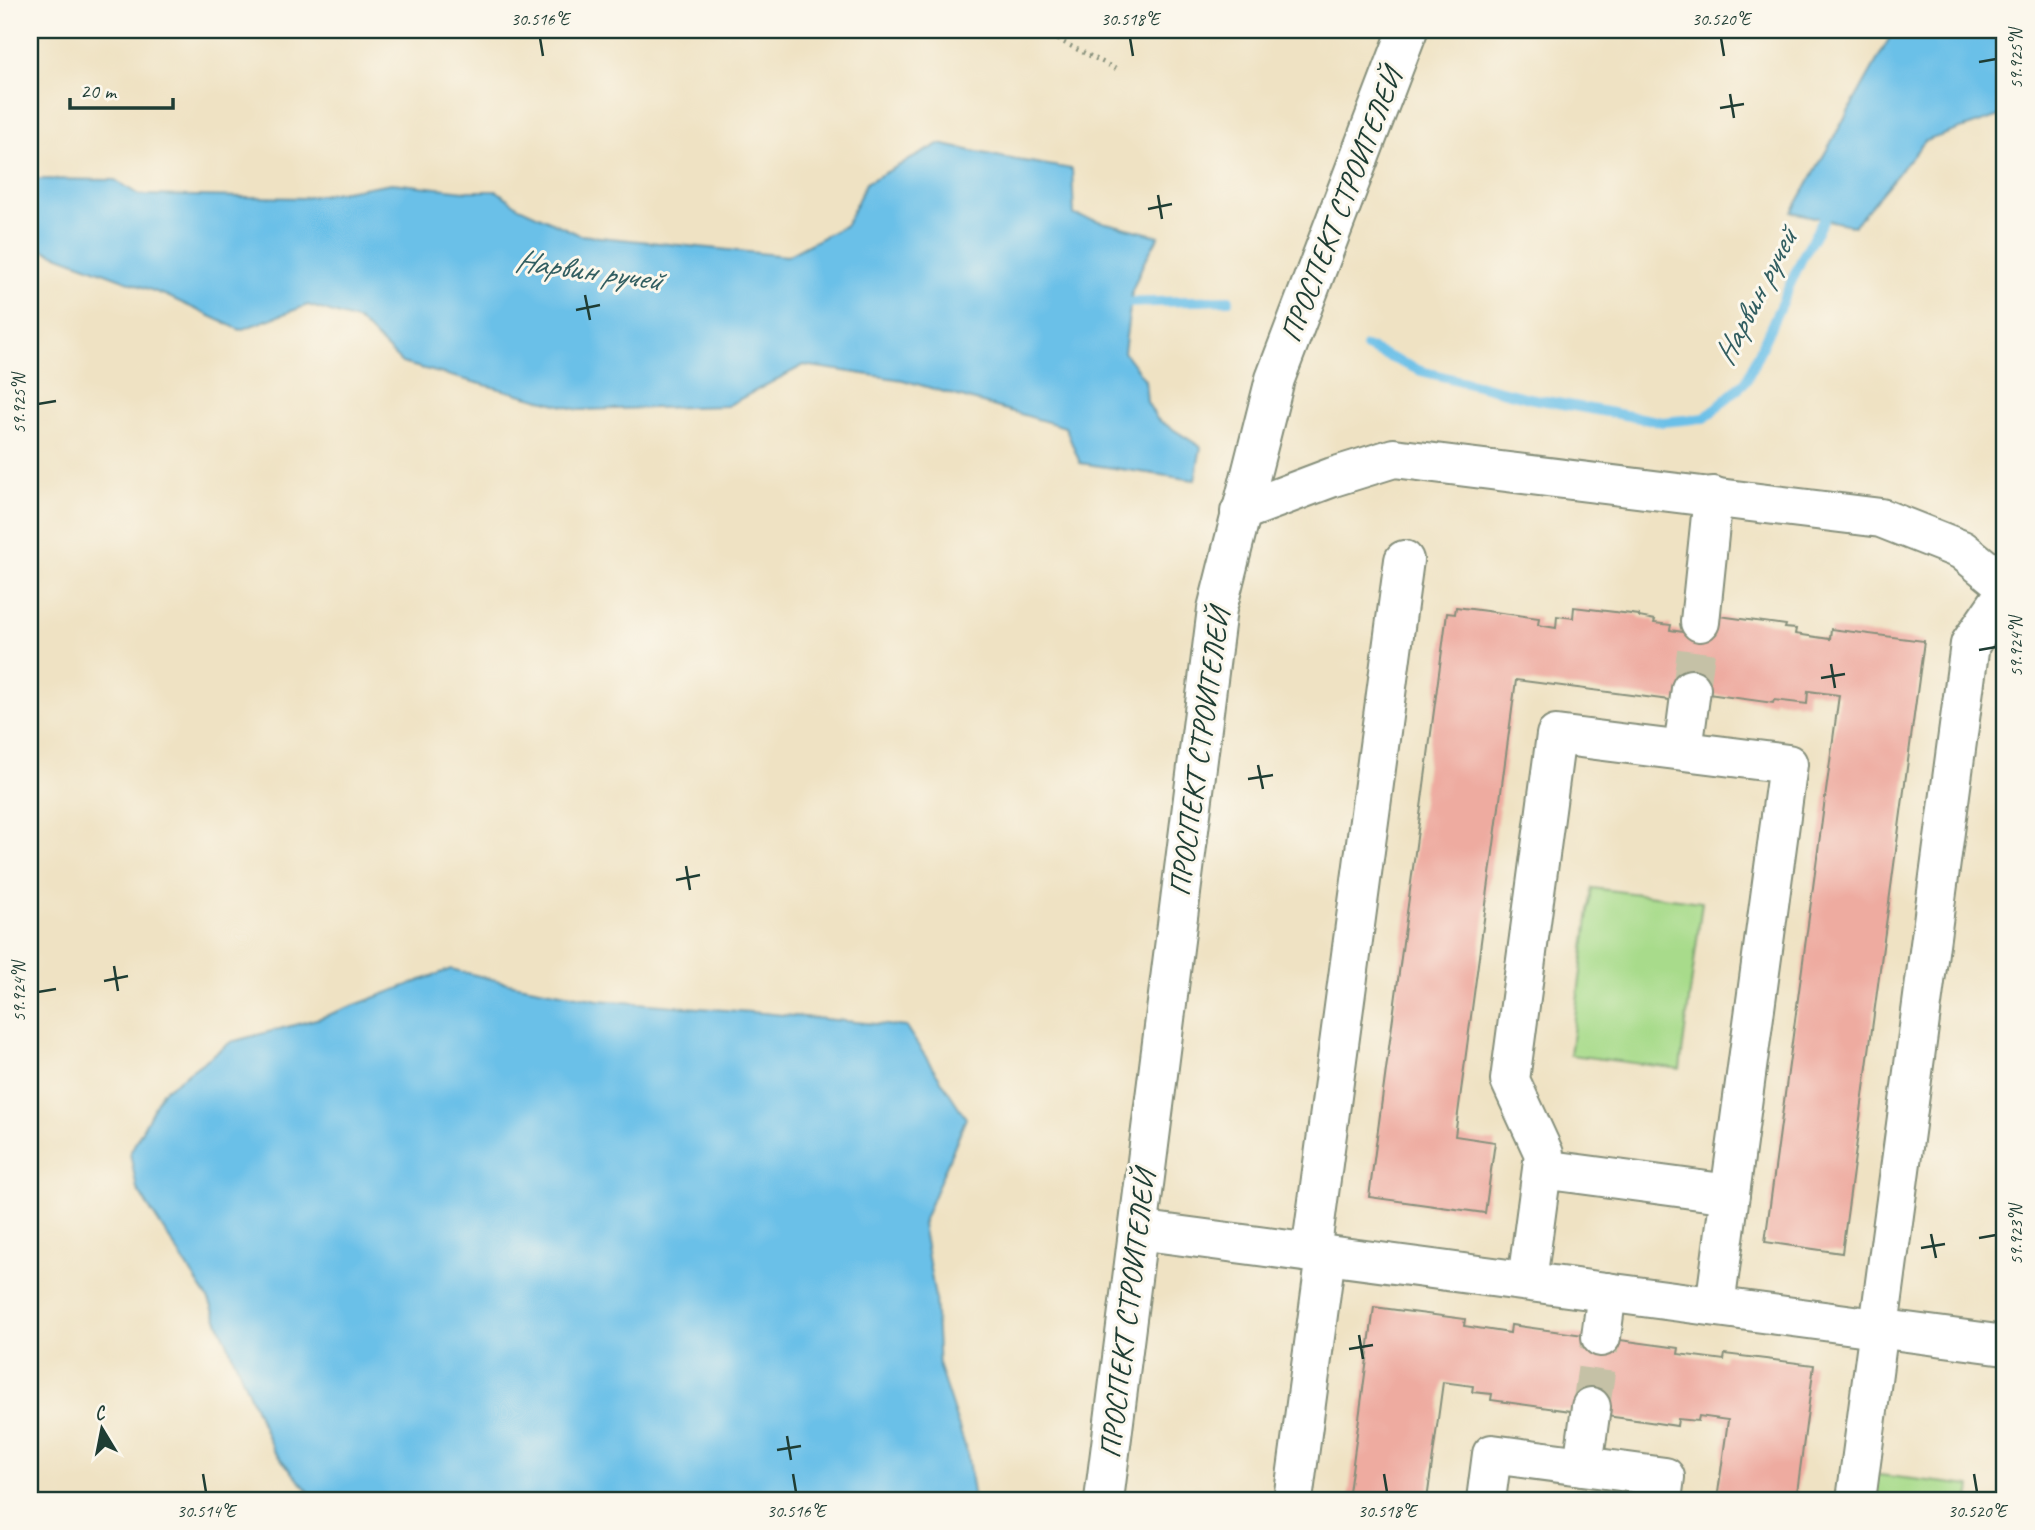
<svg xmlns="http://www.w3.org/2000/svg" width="2035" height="1530" viewBox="0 0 2035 1530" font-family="Caveat,sans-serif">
  <rect width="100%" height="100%" fill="#fbf7ec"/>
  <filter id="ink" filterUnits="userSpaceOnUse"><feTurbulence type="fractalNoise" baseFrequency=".0143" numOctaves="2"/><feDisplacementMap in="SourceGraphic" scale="14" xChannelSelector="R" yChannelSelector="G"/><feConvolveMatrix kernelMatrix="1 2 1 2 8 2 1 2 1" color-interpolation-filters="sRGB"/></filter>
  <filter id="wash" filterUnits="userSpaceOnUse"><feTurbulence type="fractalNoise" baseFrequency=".00686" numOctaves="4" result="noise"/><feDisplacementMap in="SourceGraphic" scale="28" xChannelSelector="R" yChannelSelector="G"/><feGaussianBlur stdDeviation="1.57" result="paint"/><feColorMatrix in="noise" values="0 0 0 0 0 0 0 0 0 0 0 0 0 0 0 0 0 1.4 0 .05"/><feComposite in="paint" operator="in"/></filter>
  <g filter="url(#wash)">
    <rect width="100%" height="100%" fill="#efe2c3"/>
    <g fill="#a8db8b" stroke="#648c60" stroke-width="2">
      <polygon points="1592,888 1702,902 1680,1069 1570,1055"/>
      <polygon points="1871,1474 1971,1486 1969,1500 1868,1500"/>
    </g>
    <g fill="#6bc0e8" stroke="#457e8e" stroke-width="2">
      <polygon points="1894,30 2005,30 2005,114 1925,141 1854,226 1792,212"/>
      <polygon points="939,144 1006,158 1072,169 1074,215 1159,236 1143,264 1132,291 1124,352 1145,380 1147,402 1157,419 1201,447 1195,480 1080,463 1065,427 903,380 804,365 727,406 579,410 402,363 359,321 308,305 240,330 167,296 30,245 30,179 115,180 139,195 303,198 392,183 465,191 497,191 519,207 580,235 787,256 846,225 866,183"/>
      <polygon points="451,969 508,983 598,1000 763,1013 906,1027 966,1118 922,1224 935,1297 939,1367 967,1452 974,1500 316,1500 273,1450 209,1300 137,1189 130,1153 162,1092 231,1042 320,1018"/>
    </g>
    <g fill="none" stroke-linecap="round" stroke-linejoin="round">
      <g stroke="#6bc0e8" stroke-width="10">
        <polyline points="1116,303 1229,300"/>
        <polyline points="1366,347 1421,371 1529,398 1663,422 1705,418 1746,381 1803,256 1830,208"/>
      </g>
    </g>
    <g id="blocks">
      <g fill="#eeaba0">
        <polygon points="1456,607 1539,618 1538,625 1556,628 1557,616 1573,618 1574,607 1639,615 1639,617 1655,620 1654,623 1671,625 1670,630 1683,632 1685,620 1719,616 1786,625 1785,628 1796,629 1795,634 1830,639 1831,629 1924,641 1842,1253 1765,1242 1839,695 1808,691 1807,704 1774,700 1773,703 1701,693 1677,701 1516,680 1455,1136 1495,1142 1485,1213 1369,1197 1447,613 1455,614"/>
        <polygon points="1374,1307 1465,1319 1464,1326 1510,1333 1511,1325 1679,1348 1678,1354 1724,1360 1725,1354 1814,1365 1796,1500 1717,1500 1728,1420 1699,1416 1698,1421 1678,1419 1677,1426 1650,1422 1491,1400 1492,1394 1472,1392 1473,1386 1443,1382 1427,1500 1348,1500"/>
      </g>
    </g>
  </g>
  <g filter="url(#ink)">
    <use href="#blocks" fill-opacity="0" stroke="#87907c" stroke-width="2"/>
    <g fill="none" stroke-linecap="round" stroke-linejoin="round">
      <g stroke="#c5c1a6" stroke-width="38" stroke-dasharray="38 19" stroke-linecap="butt">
        <polyline points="1691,689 1700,622"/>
        <polyline points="1591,1407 1601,1337"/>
      </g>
      <defs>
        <g id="minor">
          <polyline points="1240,512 1333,477 1394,458 1881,518 1962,550 2005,585"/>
          <polyline points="1700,622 1713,496"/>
          <polyline points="1683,750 1691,689"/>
          <polyline points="1542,1169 1544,1154 1510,1080 1556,735 1788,764 1730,1194"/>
          <polyline points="1138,1230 2005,1345"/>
          <polyline points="1311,1253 1404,560"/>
          <polyline points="1527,1281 1542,1169 1730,1194 1715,1306"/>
          <polyline points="1601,1337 1607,1292"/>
          <polyline points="1583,1466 1591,1407"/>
          <polyline points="1104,1500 1217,609 1275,379 1408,30"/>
          <polyline points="1293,1500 1326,1255"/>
          <polyline points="1486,1500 1492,1454 1665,1477 1662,1500"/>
          <polyline points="1856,1500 1970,644 2005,593"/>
        </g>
      </defs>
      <use href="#minor" stroke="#87907c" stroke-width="42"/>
      <polyline stroke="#87907c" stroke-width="4.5" stroke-dasharray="2 5" stroke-linecap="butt" points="1039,30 1120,71"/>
      <use href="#minor" stroke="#fff" stroke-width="38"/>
    </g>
  </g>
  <path fill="none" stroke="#1f3d34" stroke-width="2.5" d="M540,38L543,56M1130,38L1133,56M1721,38L1724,56M1979,62L1996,59M1730,94L1734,118M1720,108L1744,104M1158,195L1162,219M1148,209L1172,204M585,295L590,320M576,310L600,305M38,404L56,401M1979,650L1996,647M1831,664L1835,688M1821,678L1845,674M1258,765L1263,789M1248,779L1273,775M686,866L690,890M676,880L700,875M114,966L118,991M104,981L128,976M38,992L56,989M1931,1234L1936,1258M1979,1238L1996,1235M1921,1248L1945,1244M1359,1335L1363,1359M1349,1349L1373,1345M787,1436L791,1460M777,1450L801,1446M203,1474L206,1492M793,1474L796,1492M1384,1474L1387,1492M1974,1474L1977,1492"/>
  <g text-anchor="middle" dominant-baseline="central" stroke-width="6" stroke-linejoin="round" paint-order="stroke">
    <g font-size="30" fill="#1f3d34" stroke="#fbf7ec">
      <text transform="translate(1341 205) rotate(-69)">ПРОСПЕКТ СТРОИТЕЛЕЙ</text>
      <text transform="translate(1199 752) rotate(-82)">ПРОСПЕКТ СТРОИТЕЛЕЙ</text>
      <text transform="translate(1127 1314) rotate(-83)">ПРОСПЕКТ СТРОИТЕЛЕЙ</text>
    </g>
    <g font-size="32" font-style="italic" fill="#325e61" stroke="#fbf7ec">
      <text transform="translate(588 270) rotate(8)">Нарвин ручей</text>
      <text transform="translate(1755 297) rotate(-63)">Нарвин ручей</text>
    </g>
  </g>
  <rect width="2035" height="1530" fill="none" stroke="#fbf7ec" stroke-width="77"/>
  <g transform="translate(102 1429) rotate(350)" stroke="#fbf7ec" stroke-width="5" paint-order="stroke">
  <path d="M0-5L12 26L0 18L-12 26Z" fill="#1f3d34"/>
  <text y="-10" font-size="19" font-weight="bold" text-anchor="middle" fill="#1f3d34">С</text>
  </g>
  <path d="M70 98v10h103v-10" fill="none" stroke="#1f3d34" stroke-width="3.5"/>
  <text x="80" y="98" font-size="21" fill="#1f3d34" stroke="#fbf7ec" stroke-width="5" paint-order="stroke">20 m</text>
  <rect x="38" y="38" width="1958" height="1454" fill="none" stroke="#1f3d34" stroke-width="2.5"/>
  <g font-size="18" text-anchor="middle" fill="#1f3d34">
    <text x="540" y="25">30.516°E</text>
    <text x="1130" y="25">30.518°E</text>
    <text x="1721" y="25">30.520°E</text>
    <text transform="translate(2016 59) rotate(-90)" y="6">59.925°N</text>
    <text transform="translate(19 404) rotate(-90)" y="6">59.925°N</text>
    <text transform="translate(2016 647) rotate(-90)" y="6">59.924°N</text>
    <text transform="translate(19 992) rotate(-90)" y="6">59.924°N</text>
    <text transform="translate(2016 1235) rotate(-90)" y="6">59.923°N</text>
    <text x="206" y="1517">30.514°E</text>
    <text x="796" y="1517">30.516°E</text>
    <text x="1387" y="1517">30.518°E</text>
    <text x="1977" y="1517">30.520°E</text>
  </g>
</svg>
